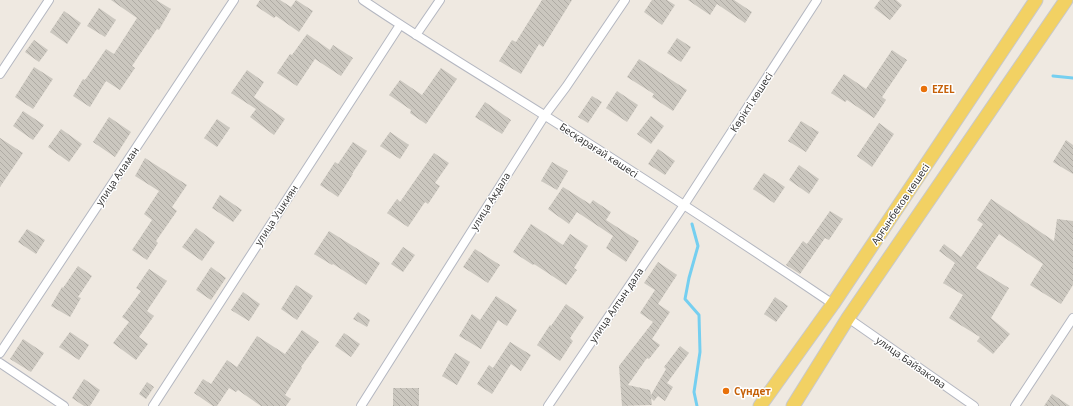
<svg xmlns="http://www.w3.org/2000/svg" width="1073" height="406" viewBox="0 0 1073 406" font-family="'Open Sans',sans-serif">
  <defs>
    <pattern id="building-back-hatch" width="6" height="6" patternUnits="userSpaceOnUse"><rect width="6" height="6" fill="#cbc7bf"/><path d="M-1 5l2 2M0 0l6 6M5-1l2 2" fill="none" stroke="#afaba4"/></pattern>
  </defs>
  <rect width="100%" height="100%" fill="#efe9e1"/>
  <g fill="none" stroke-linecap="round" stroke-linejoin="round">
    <g stroke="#75cff0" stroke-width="3">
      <polyline points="1053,76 1073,78"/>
      <polyline points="692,224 698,246 689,278 685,299 699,315 700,352 694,392 697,406"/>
    </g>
  </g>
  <g fill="url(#building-back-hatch)">
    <polygon points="111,0 156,0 171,9 159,30 157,29 132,66 135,68 120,90 106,81 90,107 73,96 83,79 85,80 106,49 114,54 137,18"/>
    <polygon points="260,0 280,0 291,7 296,0 313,11 299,32 276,16 274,18 256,6"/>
    <polygon points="542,0 572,0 543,47 539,44 521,74 499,61 512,40 516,42"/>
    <polygon points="652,0 667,0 675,5 662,25 644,12"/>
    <polygon points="688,0 734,0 752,12 745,23 717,4 710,15"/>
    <polygon points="880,0 896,0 902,5 890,20 874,8"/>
    <polygon points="99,8 116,20 105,37 87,26"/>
    <polygon points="64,11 81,23 67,44 50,32"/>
    <polygon points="307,34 330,50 333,45 353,58 341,76 315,59 297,86 277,73 290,54 292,55"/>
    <polygon points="677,38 691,47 681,62 667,53"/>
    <polygon points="34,40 48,50 39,62 25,52"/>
    <polygon points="892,50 907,60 882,97 886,100 874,118 847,100 845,102 831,93 844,74 866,89"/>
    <polygon points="639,59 687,90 673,111 652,97 654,94 627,77"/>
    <polygon points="34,67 53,79 33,109 15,97"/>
    <polygon points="441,68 457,79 426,124 410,113 411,110 389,95 400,80 422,95"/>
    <polygon points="247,70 264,82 254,97 285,119 274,135 250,117 256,109 231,93"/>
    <polygon points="617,91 638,105 627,122 606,108"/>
    <polygon points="592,96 602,102 588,123 578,117"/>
    <polygon points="485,102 511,120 502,134 475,117"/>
    <polygon points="23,111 44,125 33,140 13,126"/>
    <polygon points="651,116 664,126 651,144 637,134"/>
    <polygon points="109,117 131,132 115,157 93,142"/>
    <polygon points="217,119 230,128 217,147 204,138"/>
    <polygon points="801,121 819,132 806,152 788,141"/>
    <polygon points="879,123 894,134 872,167 857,156"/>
    <polygon points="61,129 82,144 69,162 48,147"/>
    <polygon points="390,132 409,145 400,159 380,146"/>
    <polygon points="0,138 23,153 0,187"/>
    <polygon points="1066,140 1073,145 1073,174 1053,162"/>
    <polygon points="353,142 367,151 352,174 353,174 338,197 320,185 335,162 338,164"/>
    <polygon points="658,149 675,161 665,175 648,164"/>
    <polygon points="434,153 449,163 435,183 440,186 428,204 425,202 408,227 387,213 397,199 400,202"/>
    <polygon points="145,158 187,185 172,207 177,211 156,241 158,243 147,260 132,250 152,220 144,214 159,191 135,176"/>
    <polygon points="552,162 568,171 557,190 541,181"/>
    <polygon points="799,165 819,179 809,194 789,180"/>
    <polygon points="764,173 785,187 774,203 753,189"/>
    <polygon points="563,187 590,204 593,200 611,212 606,220 639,241 626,262 606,248 613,236 577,212 569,224 548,209"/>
    <polygon points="220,195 242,210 233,222 212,208"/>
    <polygon points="991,199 1054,241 1057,219 1073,221 1073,285 1061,304 1030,285 1043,264 999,234 976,268 1009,288 991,318 1010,334 993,354 977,341 980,337 949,318 963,295 943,283 955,263 939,251 944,244 961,257 983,224 977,220"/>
    <polygon points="830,211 843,219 829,240 825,238 800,274 786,265 803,241 807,244"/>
    <polygon points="531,224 563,245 570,234 588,246 574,268 577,270 566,285 534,264 533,265 513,252"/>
    <polygon points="196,228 215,242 202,261 182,247"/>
    <polygon points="27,229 45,240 36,254 18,242"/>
    <polygon points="329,231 380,263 366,285 333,264 332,265 314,254"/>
    <polygon points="403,247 415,255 403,272 391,264"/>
    <polygon points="475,249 500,265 488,283 463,267"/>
    <polygon points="658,262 677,275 658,304 670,312 652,339 660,345 649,359 647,358 628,385 650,390 651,395 666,369 664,367 680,346 689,353 667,383 673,387 665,401 658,396 654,401 651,398 652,405 622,406 619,366 653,322 640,313 655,290 644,283"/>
    <polygon points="78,266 92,276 78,297 81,298 70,317 51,306 62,287 63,288"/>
    <polygon points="211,267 226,278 211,300 196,290"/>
    <polygon points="149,269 167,281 147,311 154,316 139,337 148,344 136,360 113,343 129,322 122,317 141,291 136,288"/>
    <polygon points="296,285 313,296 297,320 281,309"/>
    <polygon points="243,292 260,304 249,321 231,310"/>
    <polygon points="496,296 517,310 507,326 498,320 481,349 459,336 472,314 480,320"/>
    <polygon points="775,297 788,306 776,322 764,314"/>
    <polygon points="566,304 584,317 570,338 573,341 560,361 537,345 550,325 551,326"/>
    <polygon points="358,312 370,320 367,327 353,319"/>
    <polygon points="302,330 319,342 301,367 302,368 285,395 291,399 286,406 261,406 238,390 236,392 229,388 217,406 213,406 194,393 203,379 211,384 227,360 237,367 257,336 285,354"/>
    <polygon points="70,332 89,345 79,360 59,347"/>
    <polygon points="344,333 360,344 351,357 335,346"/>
    <polygon points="23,339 44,353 31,372 10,359"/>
    <polygon points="510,342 531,355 521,371 511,364 492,394 477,384 489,365 493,368"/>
    <polygon points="455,353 470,362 457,385 442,376"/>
    <polygon points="84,379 100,390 90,406 84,406 72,398"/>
    <polygon points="147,382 154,387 146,399 139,394"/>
    <rect x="393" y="388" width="26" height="18"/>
    <polygon points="1052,394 1070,406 1044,406"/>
  </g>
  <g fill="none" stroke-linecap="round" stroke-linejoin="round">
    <defs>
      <g id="street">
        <path d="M363,0C422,40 484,77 544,115C642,177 738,240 833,304"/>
        <polyline points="416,35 440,0"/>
        <polyline points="0,74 49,0"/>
        <polyline points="848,318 974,406"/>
        <polyline points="0,353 234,0"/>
        <polyline points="0,363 64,406"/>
        <polyline points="153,406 400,25"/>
        <polyline points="361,406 545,115 566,87 625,0"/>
        <polyline points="548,406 684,205 817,0"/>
        <polyline points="1015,406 1073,318"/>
      </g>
      <g id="primary">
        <polyline points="760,406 833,304 1036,0"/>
        <polyline points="793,406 848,318 1066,0"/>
      </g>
    </defs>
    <use href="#street" stroke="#b4b7c1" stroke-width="10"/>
    <use href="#primary" stroke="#c9c9c9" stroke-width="15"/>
    <use href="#street" stroke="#fff" stroke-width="8"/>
    <use href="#primary" stroke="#f2d163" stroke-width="13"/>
  </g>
  <g fill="#e8710a" stroke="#fff" stroke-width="1.5">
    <circle cx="924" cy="89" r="4"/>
    <circle cx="726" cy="391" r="4"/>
  </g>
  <g text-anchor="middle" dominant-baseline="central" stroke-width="3" stroke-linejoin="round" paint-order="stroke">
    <g font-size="10" font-weight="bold" fill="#c56008" stroke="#fff" text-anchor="start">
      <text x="932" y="89">EZEL</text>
      <text x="734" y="391">Сүндет</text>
    </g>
    <g font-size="10" fill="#2e2e2e" stroke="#fff">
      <text transform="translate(751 102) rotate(-57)">Көрікті көшесі</text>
      <text transform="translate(599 150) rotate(33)">Бесқарағай көшесі</text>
      <text transform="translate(117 176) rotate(-56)">улица Аламан</text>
      <text transform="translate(490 201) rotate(-58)">улица Акдала</text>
      <text transform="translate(900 204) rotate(-56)">Арғынбеков көшесі</text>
      <text transform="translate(276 215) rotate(-57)">улица Ушкиян</text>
      <text transform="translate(616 305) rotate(-56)">улица Алтын дала</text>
      <text transform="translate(911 362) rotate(35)">улица Байзакова</text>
    </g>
  </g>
</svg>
